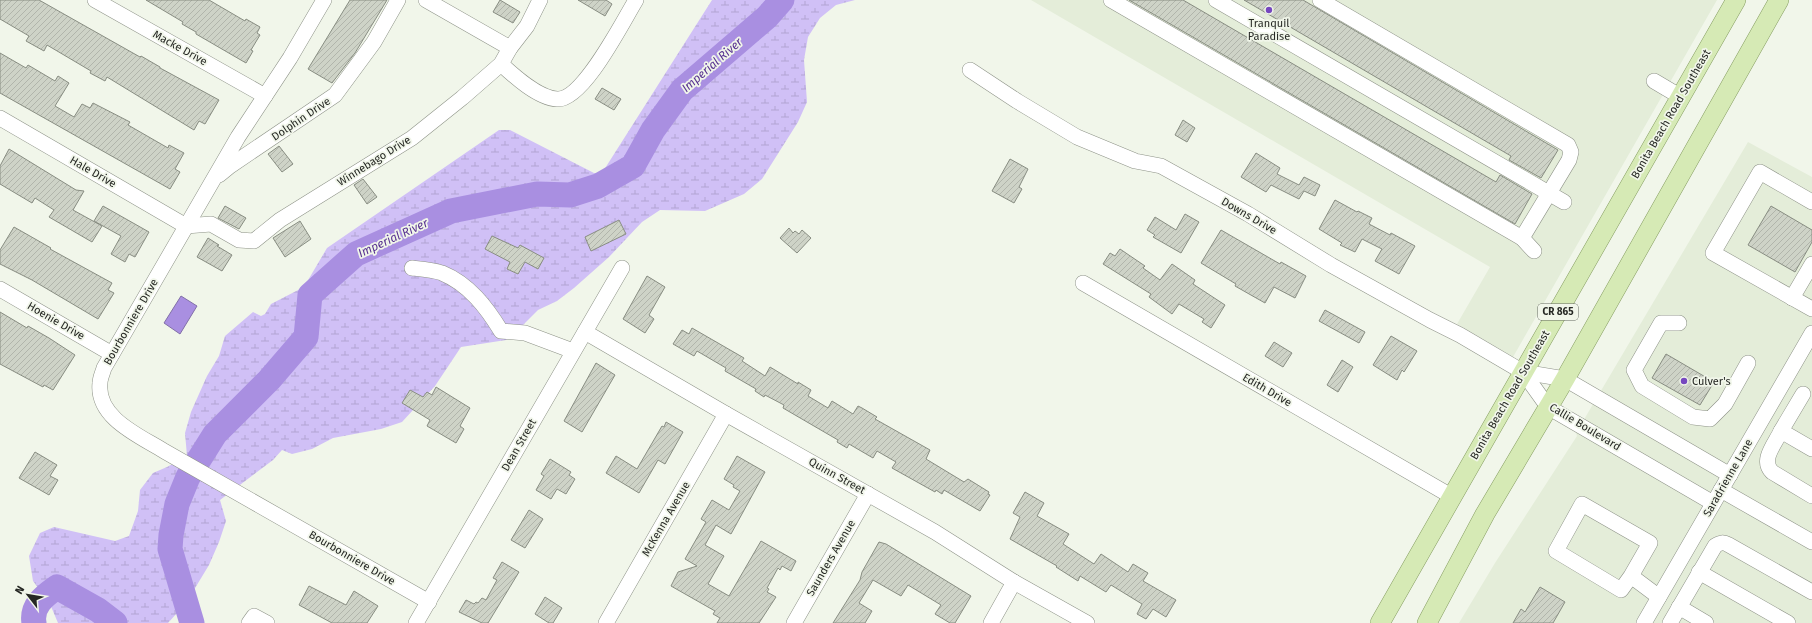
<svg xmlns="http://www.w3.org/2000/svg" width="1812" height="623" viewBox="0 0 1812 623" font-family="'Fira Sans',sans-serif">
  <defs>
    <pattern id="wetland-marsh" width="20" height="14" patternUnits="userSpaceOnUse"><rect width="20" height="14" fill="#d0c0f6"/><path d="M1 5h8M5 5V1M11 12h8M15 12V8" fill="none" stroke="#b2a5d3"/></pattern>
    <pattern id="building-hatch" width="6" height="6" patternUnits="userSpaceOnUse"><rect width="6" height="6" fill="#ced3c7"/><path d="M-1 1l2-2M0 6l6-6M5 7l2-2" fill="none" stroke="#b1b5ab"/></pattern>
  </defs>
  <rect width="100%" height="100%" fill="#f1f6ea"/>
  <g fill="#e4edd9">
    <polygon points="1031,0 1717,0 1513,357 1457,324 1490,267"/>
    <polygon points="1748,142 1812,177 1812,623 1459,623 1495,563 1577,436 1576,433"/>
  </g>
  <polygon fill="url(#wetland-marsh)" points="712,0 855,0 836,5 820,18 808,37 804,60 807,102 798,122 762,179 744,194 705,211 660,210 642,222 609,257 574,288 557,301 538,310 522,326 506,340 461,347 435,386 402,422 381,429 333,438 312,449 292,454 282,450 273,460 220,500 226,521 219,542 209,565 186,603 168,623 58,623 50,604 33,581 29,556 40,533 54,527 115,541 129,536 138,511 140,490 153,473 167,467 187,456 185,433 191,412 207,376 219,356 225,336 253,312 261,316 265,314 271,304 304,287 327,248 499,130 510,130 594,173 602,173"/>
  <polygon fill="#a98fe1" stroke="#8270a8" points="181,296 197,306 180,334 164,323"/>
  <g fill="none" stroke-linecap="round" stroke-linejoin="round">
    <g stroke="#a98fe1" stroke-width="25">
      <path d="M34,623C31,606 44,596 57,587L98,610L115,623"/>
      <polyline points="192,623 170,549 171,535 177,504 188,477 215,434 269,380 306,337 310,295 356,254 451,211 537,194 570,195 598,186 633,166 653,130 682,90 767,17 782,0"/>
    </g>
  </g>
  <g fill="url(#building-hatch)" stroke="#888d82">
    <polygon points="0,0 39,0 140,57 141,56 160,67 160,68 219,100 205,124 199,121 194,130 107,77 105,81 90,73 91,71 47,45 44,51 26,41 29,36 0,19"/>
    <polygon points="146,0 209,0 245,21 246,19 260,27 257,33 260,35 251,50 253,51 246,63 196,34 196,32 182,24 183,22"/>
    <polygon points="350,0 387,0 355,53 332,83 308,69"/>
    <polygon points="500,0 520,12 513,23 493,12"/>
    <polygon points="578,0 606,0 612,4 605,16"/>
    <polygon points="1129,0 1183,0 1496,182 1500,175 1532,194 1515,224"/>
    <polygon points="1244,0 1303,0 1558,150 1541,178 1509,160 1511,156"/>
    <polygon points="0,53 26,68 28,65 55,81 58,76 69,83 55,106 74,117 82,104 90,108 93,103 130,122 128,125 168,148 169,145 184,153 175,169 180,172 170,189 0,93"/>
    <polygon points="602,88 621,99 614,110 595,99"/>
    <polygon points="1183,120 1195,128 1187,142 1175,135"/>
    <polygon points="279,146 293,164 282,172 268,154"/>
    <polygon points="9,149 76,190 84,191 73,210 102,226 92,242 49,217 54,210 35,198 32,203 0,184 0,166"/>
    <polygon points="1256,153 1280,168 1277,174 1299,185 1304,177 1320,185 1315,196 1304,191 1299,199 1271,185 1266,192 1241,177"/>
    <polygon points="1010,159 1028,169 1019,187 1022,189 1014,203 992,191"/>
    <polygon points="363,179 377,197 367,204 354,185"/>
    <polygon points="1335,200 1357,212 1358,211 1372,218 1369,224 1390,235 1391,233 1415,246 1399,274 1375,261 1382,249 1362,239 1355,252 1340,245 1342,243 1319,229"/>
    <polygon points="103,206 149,232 135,257 129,254 125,262 111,254 121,236 94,221"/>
    <polygon points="225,206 246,218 239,229 218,218"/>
    <polygon points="1771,206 1812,230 1812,242 1795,272 1748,245"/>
    <polygon points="1185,214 1199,222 1181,253 1153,237 1155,235 1147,230 1155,217 1176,230"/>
    <polygon points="619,220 626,234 591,251 585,237"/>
    <polygon points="300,221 311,239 285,257 273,238"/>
    <polygon points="14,227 51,248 50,249 112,283 108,290 114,293 98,319 32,280 0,264 0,250"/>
    <polygon points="789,228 793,233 795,231 799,234 802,230 811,238 797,253 780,238"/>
    <polygon points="1221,230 1280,264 1281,262 1306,276 1295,298 1274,287 1265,303 1235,286 1236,284 1201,263"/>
    <polygon points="492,236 518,248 520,245 544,258 538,269 525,262 518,274 507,269 510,262 485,249"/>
    <polygon points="208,238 219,245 217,246 232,255 222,271 197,257"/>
    <polygon points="1120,249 1145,266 1143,268 1160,280 1172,264 1195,280 1193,284 1225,305 1211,328 1202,322 1204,319 1179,304 1172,314 1149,297 1151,294 1103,264 1110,253 1115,256"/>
    <polygon points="647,276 665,287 649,315 654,319 645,333 623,319"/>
    <polygon points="1325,310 1365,332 1359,343 1319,321"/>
    <polygon points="0,312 27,328 28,326 49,338 75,355 53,390 44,385 43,387 0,364"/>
    <polygon points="692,328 744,358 742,361 765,376 770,367 798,384 798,382 811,390 808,396 828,408 832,401 853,414 858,406 862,408 877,417 875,419 930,450 926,459 964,482 968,479 989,492 988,494 990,495 980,511 944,490 942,494 936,490 935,492 892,468 896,462 877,451 873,458 849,444 847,448 837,442 838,440 783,408 784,405 765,395 764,397 755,391 756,389 725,371 726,368 697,351 694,356 673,344 682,330 689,334"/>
    <polygon points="1391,336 1417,351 1404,372 1402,370 1397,380 1373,365"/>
    <polygon points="1274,342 1292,353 1283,367 1265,356"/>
    <polygon points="1666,354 1714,382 1700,405 1652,378"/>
    <polygon points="1342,360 1353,367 1338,392 1327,385"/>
    <polygon points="596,363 615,375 582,432 564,421"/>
    <polygon points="436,387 470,408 460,426 464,429 456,443 427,426 430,420 402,403 410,390 423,397 427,392 432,395"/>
    <polygon points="666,422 683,432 665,464 658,460 639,493 606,473 616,456 637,469 662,426 664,427"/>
    <polygon points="35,452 57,465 50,476 58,480 49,495 19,478"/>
    <polygon points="737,456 765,472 731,534 716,525 705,545 724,556 708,584 729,596 761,541 796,561 791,571 782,566 780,570 778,568 767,588 769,589 767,592 776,597 759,623 717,623 720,618 713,614 715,611 671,586 678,572 697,566 685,559 706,522 701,519 712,500 729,510 740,491 733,487 734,485 724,479"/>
    <polygon points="550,459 571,472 569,475 575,479 566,494 557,489 551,499 536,490 544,476 541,474"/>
    <polygon points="1025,492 1044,503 1037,516 1069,534 1063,544 1094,564 1101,554 1128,572 1133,564 1148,573 1143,581 1176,600 1166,617 1153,609 1146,619 1137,614 1142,604 1111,585 1106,592 1080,576 1078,581 1056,567 1057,566 1010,539 1020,517 1013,513"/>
    <polygon points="529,510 543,519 525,548 511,540"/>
    <polygon points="879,542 886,544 971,596 955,623 950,623 935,614 941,605 908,585 901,596 873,580 859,603 872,611 865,623 833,623 860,580 862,572"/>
    <polygon points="502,562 519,572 488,623 482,623 459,612 466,600 474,604 476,602 478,603 482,598 486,600 497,580 493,578"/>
    <polygon points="309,586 346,605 354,591 378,606 367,623 332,623 299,605"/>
    <polygon points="1540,587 1565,602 1553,623 1513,623 1521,609 1525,612"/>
    <polygon points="545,597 562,608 553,623 549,623 535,614"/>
  </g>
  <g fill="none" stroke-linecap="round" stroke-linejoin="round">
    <defs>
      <g id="minor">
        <polyline points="95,0 265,96"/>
        <path d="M324,0L290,58L238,137L104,368C103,372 100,378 100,383C96,418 140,436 164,451L429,602"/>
        <polyline points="426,0 510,48"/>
        <polyline points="1111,0 1522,238 1569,160 1571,152 1568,145 1320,0"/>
        <polyline points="1216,0 1564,202"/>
        <path d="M501,64C514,76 538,98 557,99C583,101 623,21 636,0"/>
        <polyline points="970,70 1017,101 1077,137 1135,161 1161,166 1248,214 1331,265 1430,320 1460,335 1523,372 1565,379 1730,475"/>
        <polyline points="1654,81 1681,97"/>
        <polyline points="0,118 186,226 211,224 239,240 254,241 280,220 412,138 462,98 501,64 510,48 527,26 540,0"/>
        <polyline points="219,175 230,166 335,95 374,42 398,0"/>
        <polyline points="1812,202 1760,172 1713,253 1812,309"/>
        <polyline points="1522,238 1534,251"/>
        <path d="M412,268C421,269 433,270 442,273C469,284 487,308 501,331L525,333L573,351"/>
        <polyline points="1083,283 1451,496"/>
        <polyline points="0,289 112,354"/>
        <polyline points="1792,298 1812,264"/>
        <polyline points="1679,323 1661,323 1634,370 1642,386 1693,417 1710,419 1725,404 1748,363"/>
        <polyline points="585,332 726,414 935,532 1014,582 1087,623"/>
        <polyline points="1523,372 1548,407 1713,503"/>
        <polyline points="1803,394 1781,431 1812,449"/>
        <path d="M1781,431C1775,444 1760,460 1772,472L1812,496"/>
        <polyline points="1721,490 1812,542"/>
        <polyline points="1699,572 1788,623"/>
        <polyline points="1631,576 1621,590 1556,551 1582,504 1650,543 1631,576 1659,597"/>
        <polyline points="1679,607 1706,623"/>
        <polyline points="249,623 254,616 267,623"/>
        <polyline points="416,623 622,268"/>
        <polyline points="606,623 726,414"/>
        <polyline points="794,623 868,494"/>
        <polyline points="991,623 1014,582"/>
        <polyline points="1644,623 1812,333"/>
        <path d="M1670,623L1715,546C1721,542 1723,542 1729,545L1812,592"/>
      </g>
      <g id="major">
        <polyline points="1380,623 1736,0"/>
        <polyline points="1427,623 1485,514 1565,379 1779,0"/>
      </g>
    </defs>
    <use href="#minor" stroke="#8e9388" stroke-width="16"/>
    <use href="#major" stroke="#869d62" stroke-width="20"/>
    <use href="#minor" stroke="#fff" stroke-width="15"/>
    <use href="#major" stroke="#d6eab5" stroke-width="19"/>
  </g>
  <g fill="#7647bf" stroke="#f1f6ea" stroke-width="1.5">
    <circle cx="1269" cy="10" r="4"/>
    <circle cx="1684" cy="381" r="4"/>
  </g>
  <g text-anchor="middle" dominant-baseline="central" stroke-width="3.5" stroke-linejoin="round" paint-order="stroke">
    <rect fill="#f1f6ea" stroke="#63665f" stroke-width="1" x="1538" y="304" width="40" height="16" rx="3"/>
    <g font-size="10" font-weight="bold" fill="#262824">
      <text x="1558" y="312">CR 865</text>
    </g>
    <g font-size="11" fill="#262824" stroke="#f1f6ea">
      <text x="1269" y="23">Tranquil<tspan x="1269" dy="13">Paradise</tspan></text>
      <text x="1692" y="381" text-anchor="start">Culver's</text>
    </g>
    <g font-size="11" fill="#262824" stroke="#f1f6ea">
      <text transform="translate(180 48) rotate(29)">Macke Drive</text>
      <text transform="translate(1671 114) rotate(-60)">Bonita Beach Road Southeast</text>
      <text transform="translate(301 119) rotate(-34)">Dolphin Drive</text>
      <text transform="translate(374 161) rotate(-32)">Winnebago Drive</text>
      <text transform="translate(93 172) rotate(30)">Hale Drive</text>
      <text transform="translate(1249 216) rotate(30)">Downs Drive</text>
      <text transform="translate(56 321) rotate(30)">Hoenie Drive</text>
      <text transform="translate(131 322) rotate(-60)">Bourbonniere Drive</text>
      <text transform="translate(1267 390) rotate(30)">Edith Drive</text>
      <text transform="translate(1510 395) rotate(-60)">Bonita Beach Road Southeast</text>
      <text transform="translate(1585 427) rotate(31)">Callie Boulevard</text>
      <text transform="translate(519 445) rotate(-60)">Dean Street</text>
      <text transform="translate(837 476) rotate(29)">Quinn Street</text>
      <text transform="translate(1728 478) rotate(-60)">Saradrienne Lane</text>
      <text transform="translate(666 519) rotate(-60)">McKenna Avenue</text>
      <text transform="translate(352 558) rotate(30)">Bourbonniere Drive</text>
      <text transform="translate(831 558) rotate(-60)">Saunders Avenue</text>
    </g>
    <g font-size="12" font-style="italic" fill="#583291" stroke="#f1f6ea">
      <text transform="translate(712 65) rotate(-41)">Imperial River</text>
      <text transform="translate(393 238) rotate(-25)">Imperial River</text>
    </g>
  </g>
  <g transform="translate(28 595) rotate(301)" stroke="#f1f6ea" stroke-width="3" paint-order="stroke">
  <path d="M0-3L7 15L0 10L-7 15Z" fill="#262824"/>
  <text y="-6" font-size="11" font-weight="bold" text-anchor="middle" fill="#262824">N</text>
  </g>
</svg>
